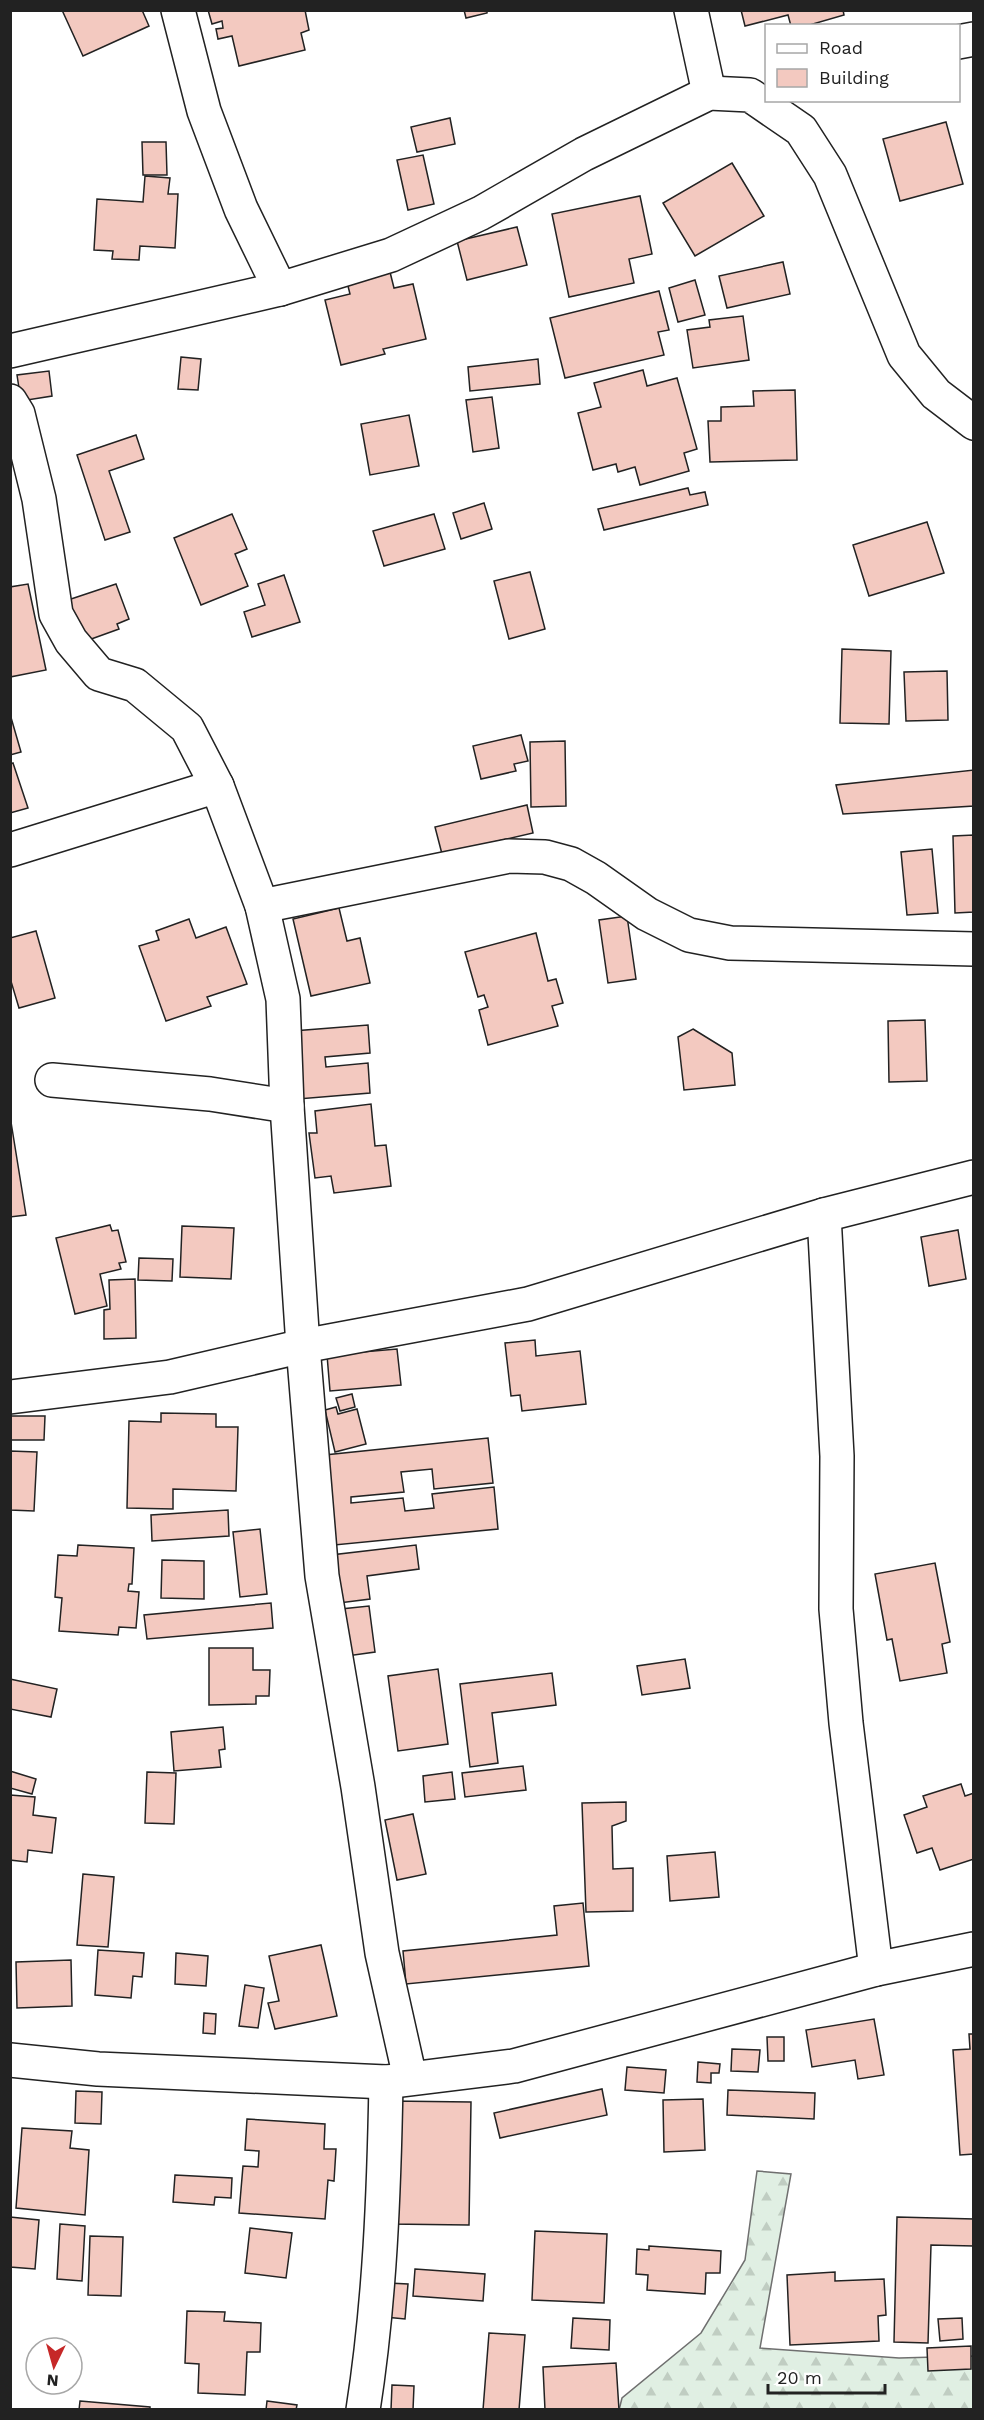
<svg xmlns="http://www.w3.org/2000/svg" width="984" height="2420" viewBox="0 0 984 2420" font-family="'Work Sans',sans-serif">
  <defs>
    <pattern id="forest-firs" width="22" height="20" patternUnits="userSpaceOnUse" patternTransform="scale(1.5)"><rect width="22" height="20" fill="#e0efe3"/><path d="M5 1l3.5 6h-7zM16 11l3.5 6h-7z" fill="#c0cdc2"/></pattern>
  </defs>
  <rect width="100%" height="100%" fill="#fff"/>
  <polygon fill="url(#forest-firs)" stroke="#6f6f6f" stroke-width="1.5" points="757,2171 791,2174 760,2348 899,2358 973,2356 973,2409 619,2410 622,2398 701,2333 745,2260"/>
  <g fill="#f3c9c0" stroke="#222" stroke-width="1.5">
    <polygon points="62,10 142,10 149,26 83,56"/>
    <polygon points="208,10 305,10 309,30 301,33 305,50 239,66 232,36 218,39 216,29 223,28 222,21 212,24"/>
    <polygon points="464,10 487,10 487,13 466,18"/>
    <polygon points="741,10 843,10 844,15 806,26 791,26 788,15 745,26"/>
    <polygon points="450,118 455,144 417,152 411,127"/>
    <polygon points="946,122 963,184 900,201 883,139"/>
    <polygon points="142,142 166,142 167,175 143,175"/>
    <polygon points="423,155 434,204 408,210 397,160"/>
    <polygon points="732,163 764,216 695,256 663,203"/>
    <polygon points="145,176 170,178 168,194 178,194 175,248 140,246 139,260 112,259 113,251 94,250 97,199 143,202"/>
    <polygon points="640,196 652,254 629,259 634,283 569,297 552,214"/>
    <polygon points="517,227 527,265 467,280 457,241"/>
    <polygon points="783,262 790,294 727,308 719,276"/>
    <polygon points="390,272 394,288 413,284 426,339 383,349 385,354 341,365 325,300 350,294 347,282"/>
    <polygon points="695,280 705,315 678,322 669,288"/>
    <polygon points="659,291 669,330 658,332 664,355 565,378 550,318"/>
    <polygon points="743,316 749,360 693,368 687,330 710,327 709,320"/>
    <polygon points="181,357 201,359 198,390 178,389"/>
    <polygon points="538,359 540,384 470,391 468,367"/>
    <polygon points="643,370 647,386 677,378 697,449 684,453 689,471 640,485 635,467 618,472 616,464 593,470 578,413 601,407 594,383"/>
    <polygon points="49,371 52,396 21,401 17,375"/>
    <polygon points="795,390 797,460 710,462 708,421 721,421 721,407 754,406 753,391"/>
    <polygon points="492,397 499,448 473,452 466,400"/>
    <polygon points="409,415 419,466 370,475 361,424"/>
    <polygon points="136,435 144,459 109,471 130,532 105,540 77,455"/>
    <polygon points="688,488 690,495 705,492 708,505 604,530 598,509"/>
    <polygon points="484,503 492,529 461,539 453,513"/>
    <polygon points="232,514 247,549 235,554 248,586 201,605 174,538"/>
    <polygon points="434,514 445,549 384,566 373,531"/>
    <polygon points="927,522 944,573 869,596 853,545"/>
    <polygon points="530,572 545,629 509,639 494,581"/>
    <polygon points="284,575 300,622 252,637 244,612 265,605 258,584"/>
    <polygon points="28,584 46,670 10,677 10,587"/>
    <polygon points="116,584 129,619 117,624 119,629 83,642 68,600"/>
    <polygon points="842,649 891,651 889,724 840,723"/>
    <polygon points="947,671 948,720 906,721 904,672"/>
    <polygon points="10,714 21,752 10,755"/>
    <polygon points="521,735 528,761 514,764 516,771 481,779 473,746"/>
    <polygon points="565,741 566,806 531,807 530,742"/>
    <polygon points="13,763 28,808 10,813 10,764"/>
    <polygon points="974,770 974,806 843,814 836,785"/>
    <polygon points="527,805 533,833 442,854 435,827"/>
    <polygon points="974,835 974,912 955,913 953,836"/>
    <polygon points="932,849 938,913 907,915 901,852"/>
    <polygon points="339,908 347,941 360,938 370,983 311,996 293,919"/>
    <polygon points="627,916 636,979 608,983 599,920"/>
    <polygon points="189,919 196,938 226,927 247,984 207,997 211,1006 166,1021 139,946 159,940 156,931"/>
    <polygon points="36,931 55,998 19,1008 10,978 10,938"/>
    <polygon points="536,933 548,981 556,979 563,1003 552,1006 558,1026 488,1045 479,1010 488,1007 484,995 478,997 465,952"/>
    <polygon points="925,1020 927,1081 889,1082 888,1021"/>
    <polygon points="368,1025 370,1053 325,1057 326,1067 368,1063 370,1093 298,1099 293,1031"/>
    <polygon points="693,1029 732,1053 735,1085 684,1090 678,1037"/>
    <polygon points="371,1104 375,1146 386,1145 391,1186 334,1193 331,1176 315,1178 309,1133 317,1133 315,1111"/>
    <polygon points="11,1122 26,1215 10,1217 10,1122"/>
    <polygon points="110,1225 112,1231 118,1230 126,1262 119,1263 121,1269 100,1274 107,1306 75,1314 56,1238"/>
    <polygon points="182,1226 234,1228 231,1279 180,1277"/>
    <polygon points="958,1230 966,1279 929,1286 921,1237"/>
    <polygon points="139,1258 173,1259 172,1281 138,1280"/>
    <polygon points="135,1279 136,1338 104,1339 104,1310 110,1309 109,1280"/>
    <polygon points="535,1340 536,1356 580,1351 586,1404 522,1411 520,1395 511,1396 505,1343"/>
    <polygon points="397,1349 401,1385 330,1391 327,1355"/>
    <polygon points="352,1394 355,1407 340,1411 336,1398"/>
    <polygon points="336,1407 338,1414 357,1409 366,1444 335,1452 325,1410"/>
    <polygon points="161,1413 216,1414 216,1427 238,1427 236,1491 173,1489 173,1509 127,1508 129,1421 161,1422"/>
    <polygon points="10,1416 45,1416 44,1440 10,1440"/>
    <polygon points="488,1438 493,1483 434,1489 432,1469 401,1472 404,1492 351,1497 351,1503 403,1498 405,1511 434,1508 432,1494 494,1487 498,1529 324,1546 315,1456"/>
    <polygon points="10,1451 37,1452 34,1511 10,1510"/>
    <polygon points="228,1510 229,1536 152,1541 151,1515"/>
    <polygon points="260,1529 267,1594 240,1597 233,1532"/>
    <polygon points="78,1545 134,1548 132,1584 129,1584 128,1591 139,1592 136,1628 119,1627 118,1635 59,1631 62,1598 55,1597 58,1555 77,1556"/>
    <polygon points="416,1545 419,1569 367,1576 370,1599 339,1603 331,1555"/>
    <polygon points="162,1560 204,1561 204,1599 161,1598"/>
    <polygon points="935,1563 950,1642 942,1644 947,1673 900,1681 892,1639 887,1640 875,1574"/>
    <polygon points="271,1603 273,1628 147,1639 144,1615"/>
    <polygon points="369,1606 375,1652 347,1656 341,1609"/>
    <polygon points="209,1648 253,1648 253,1670 270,1670 269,1696 256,1696 256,1704 209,1705"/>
    <polygon points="685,1659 690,1688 642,1695 637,1666"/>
    <polygon points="438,1669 448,1744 398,1751 388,1676"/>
    <polygon points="552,1673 556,1705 492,1713 498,1763 470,1767 460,1684"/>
    <polygon points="10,1679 57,1689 51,1717 10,1709"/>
    <polygon points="223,1727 225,1749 219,1750 221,1767 174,1771 171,1732"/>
    <polygon points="523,1766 526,1790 465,1797 462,1773"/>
    <polygon points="10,1771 36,1779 32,1794 10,1788"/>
    <polygon points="147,1772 176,1773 174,1824 145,1823"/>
    <polygon points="452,1772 455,1799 425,1802 423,1776"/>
    <polygon points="961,1784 965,1796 974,1793 974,1859 940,1870 932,1848 917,1853 904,1815 927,1807 923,1796"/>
    <polygon points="10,1795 35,1797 33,1815 56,1818 52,1853 28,1850 27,1862 10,1860"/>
    <polygon points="626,1802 626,1821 612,1826 613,1869 633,1868 633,1911 586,1912 582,1803"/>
    <polygon points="413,1814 426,1874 397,1880 385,1820"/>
    <polygon points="715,1852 719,1897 670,1901 667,1856"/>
    <polygon points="83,1874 114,1877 108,1947 77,1945"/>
    <polygon points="583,1903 589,1966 406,1984 403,1951 557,1935 554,1906"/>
    <polygon points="321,1945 337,2016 275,2029 268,2003 279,2001 269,1956"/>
    <polygon points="98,1950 144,1953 142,1977 133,1976 131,1998 95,1995"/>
    <polygon points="176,1953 208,1956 206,1986 175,1984"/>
    <polygon points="71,1960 72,2006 17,2008 16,1962"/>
    <polygon points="245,1985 264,1988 258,2028 239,2026"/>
    <polygon points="204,2013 216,2014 215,2034 203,2033"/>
    <polygon points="874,2019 884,2075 858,2079 855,2060 812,2067 806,2030"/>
    <polygon points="969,2034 974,2034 974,2154 960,2155 953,2050 970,2049"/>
    <polygon points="767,2037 784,2037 784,2061 768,2061"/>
    <polygon points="732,2049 760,2050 758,2072 731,2071"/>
    <polygon points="698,2062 720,2064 719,2073 711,2073 711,2083 697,2082"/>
    <polygon points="627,2067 666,2070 664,2093 625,2090"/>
    <polygon points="602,2089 607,2115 500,2138 494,2113"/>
    <polygon points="728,2090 815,2093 814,2119 727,2115"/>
    <polygon points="76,2091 102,2092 101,2124 75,2123"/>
    <polygon points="703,2099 705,2150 664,2152 663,2100"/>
    <polygon points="390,2101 471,2102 469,2225 388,2224"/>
    <polygon points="247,2119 325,2124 324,2149 336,2149 334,2181 328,2180 325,2219 239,2213 243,2166 258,2167 259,2151 245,2150"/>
    <polygon points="22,2128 72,2131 70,2148 89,2150 85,2215 16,2208"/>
    <polygon points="175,2175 232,2178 231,2198 215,2197 214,2205 173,2202"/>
    <polygon points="10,2217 39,2220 35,2269 10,2267"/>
    <polygon points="897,2217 974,2219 974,2246 931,2245 928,2343 894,2342"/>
    <polygon points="60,2224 85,2226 82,2281 57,2279"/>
    <polygon points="250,2228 292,2233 286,2278 245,2273"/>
    <polygon points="535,2231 607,2234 604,2303 532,2300"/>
    <polygon points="90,2236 123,2237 121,2296 88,2295"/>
    <polygon points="649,2246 721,2251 720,2273 706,2273 705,2294 647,2290 648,2275 636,2274 637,2249 649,2250"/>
    <polygon points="415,2269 485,2274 483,2301 413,2296"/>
    <polygon points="835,2272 835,2281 884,2279 886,2315 878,2316 879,2341 790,2345 787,2275"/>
    <polygon points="388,2283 408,2284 405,2319 385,2317"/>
    <polygon points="187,2311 225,2312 224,2321 261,2323 260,2352 247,2352 245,2395 198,2393 199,2364 185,2363"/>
    <polygon points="573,2318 610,2320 609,2350 571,2348"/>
    <polygon points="962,2318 963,2339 940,2341 938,2319"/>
    <polygon points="489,2333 525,2335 519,2410 483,2410"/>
    <polygon points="971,2346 971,2369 928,2371 927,2348"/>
    <polygon points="616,2363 619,2410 545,2410 543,2367"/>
    <polygon points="392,2385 414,2386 413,2410 391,2410"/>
    <polygon points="80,2401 150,2407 150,2410 79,2410"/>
    <polygon points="267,2401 297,2405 296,2410 266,2410"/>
  </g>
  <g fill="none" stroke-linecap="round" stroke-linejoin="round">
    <defs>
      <g id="street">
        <polyline points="178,10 204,111 241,209 280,289"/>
        <polyline points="691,10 709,93"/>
        <polyline points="958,42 974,39"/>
        <polyline points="10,351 280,289 391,255 481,213 584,154 709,93 750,95 801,130 830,175 904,355 936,394 974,423"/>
        <polyline points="10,401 18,414 39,499 56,614 71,641 99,674 135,685 187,728 217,786 262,906 283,999 287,1106 303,1346 322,1576 358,1787 382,1953 410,2078"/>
        <polyline points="10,850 217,786"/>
        <polyline points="262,906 509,856 545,857 571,864 596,878 647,914 689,935 730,943 974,949"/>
        <polyline points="52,1080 210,1094 287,1106"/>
        <polyline points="824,1215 837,1456 836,1609 846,1723 876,1969"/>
        <polyline points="10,1397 170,1377 303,1346 528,1304 824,1215 974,1177"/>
        <path d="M363,2410C380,2301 384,2192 386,2082"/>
      </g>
      <polyline id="secondary" points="10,2060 98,2069 386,2082 514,2066 876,1969 974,1949"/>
    </defs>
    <use href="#street" stroke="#222" stroke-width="36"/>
    <use href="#secondary" stroke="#222" stroke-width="36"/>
    <use href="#street" stroke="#fff" stroke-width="33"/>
    <use href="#secondary" stroke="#fff" stroke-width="33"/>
  </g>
  <rect width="984" height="2420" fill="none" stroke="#222222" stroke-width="24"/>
  <rect x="765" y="24" width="195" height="78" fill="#ffffff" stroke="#a7a7a7" stroke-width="1.5"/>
  <rect x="777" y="44" width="30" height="9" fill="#ffffff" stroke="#a7a7a7" stroke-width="1.5"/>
  <text x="819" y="54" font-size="18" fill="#222222">Road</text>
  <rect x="777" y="69" width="30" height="18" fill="#f3c9c0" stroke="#a7a7a7" stroke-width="1.5"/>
  <text x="819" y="84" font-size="18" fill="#222222">Building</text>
  <g transform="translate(54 2366) rotate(185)"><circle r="28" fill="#ffffff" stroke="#a7a7a7" stroke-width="1.5"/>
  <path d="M0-4.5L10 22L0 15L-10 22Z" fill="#c62828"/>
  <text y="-9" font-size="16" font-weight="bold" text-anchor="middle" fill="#222222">N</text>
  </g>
  <path d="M768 2384v9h117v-9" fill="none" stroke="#222222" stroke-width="3"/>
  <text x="777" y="2384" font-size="18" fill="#222222" stroke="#ffffff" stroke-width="4.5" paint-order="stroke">20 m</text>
</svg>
